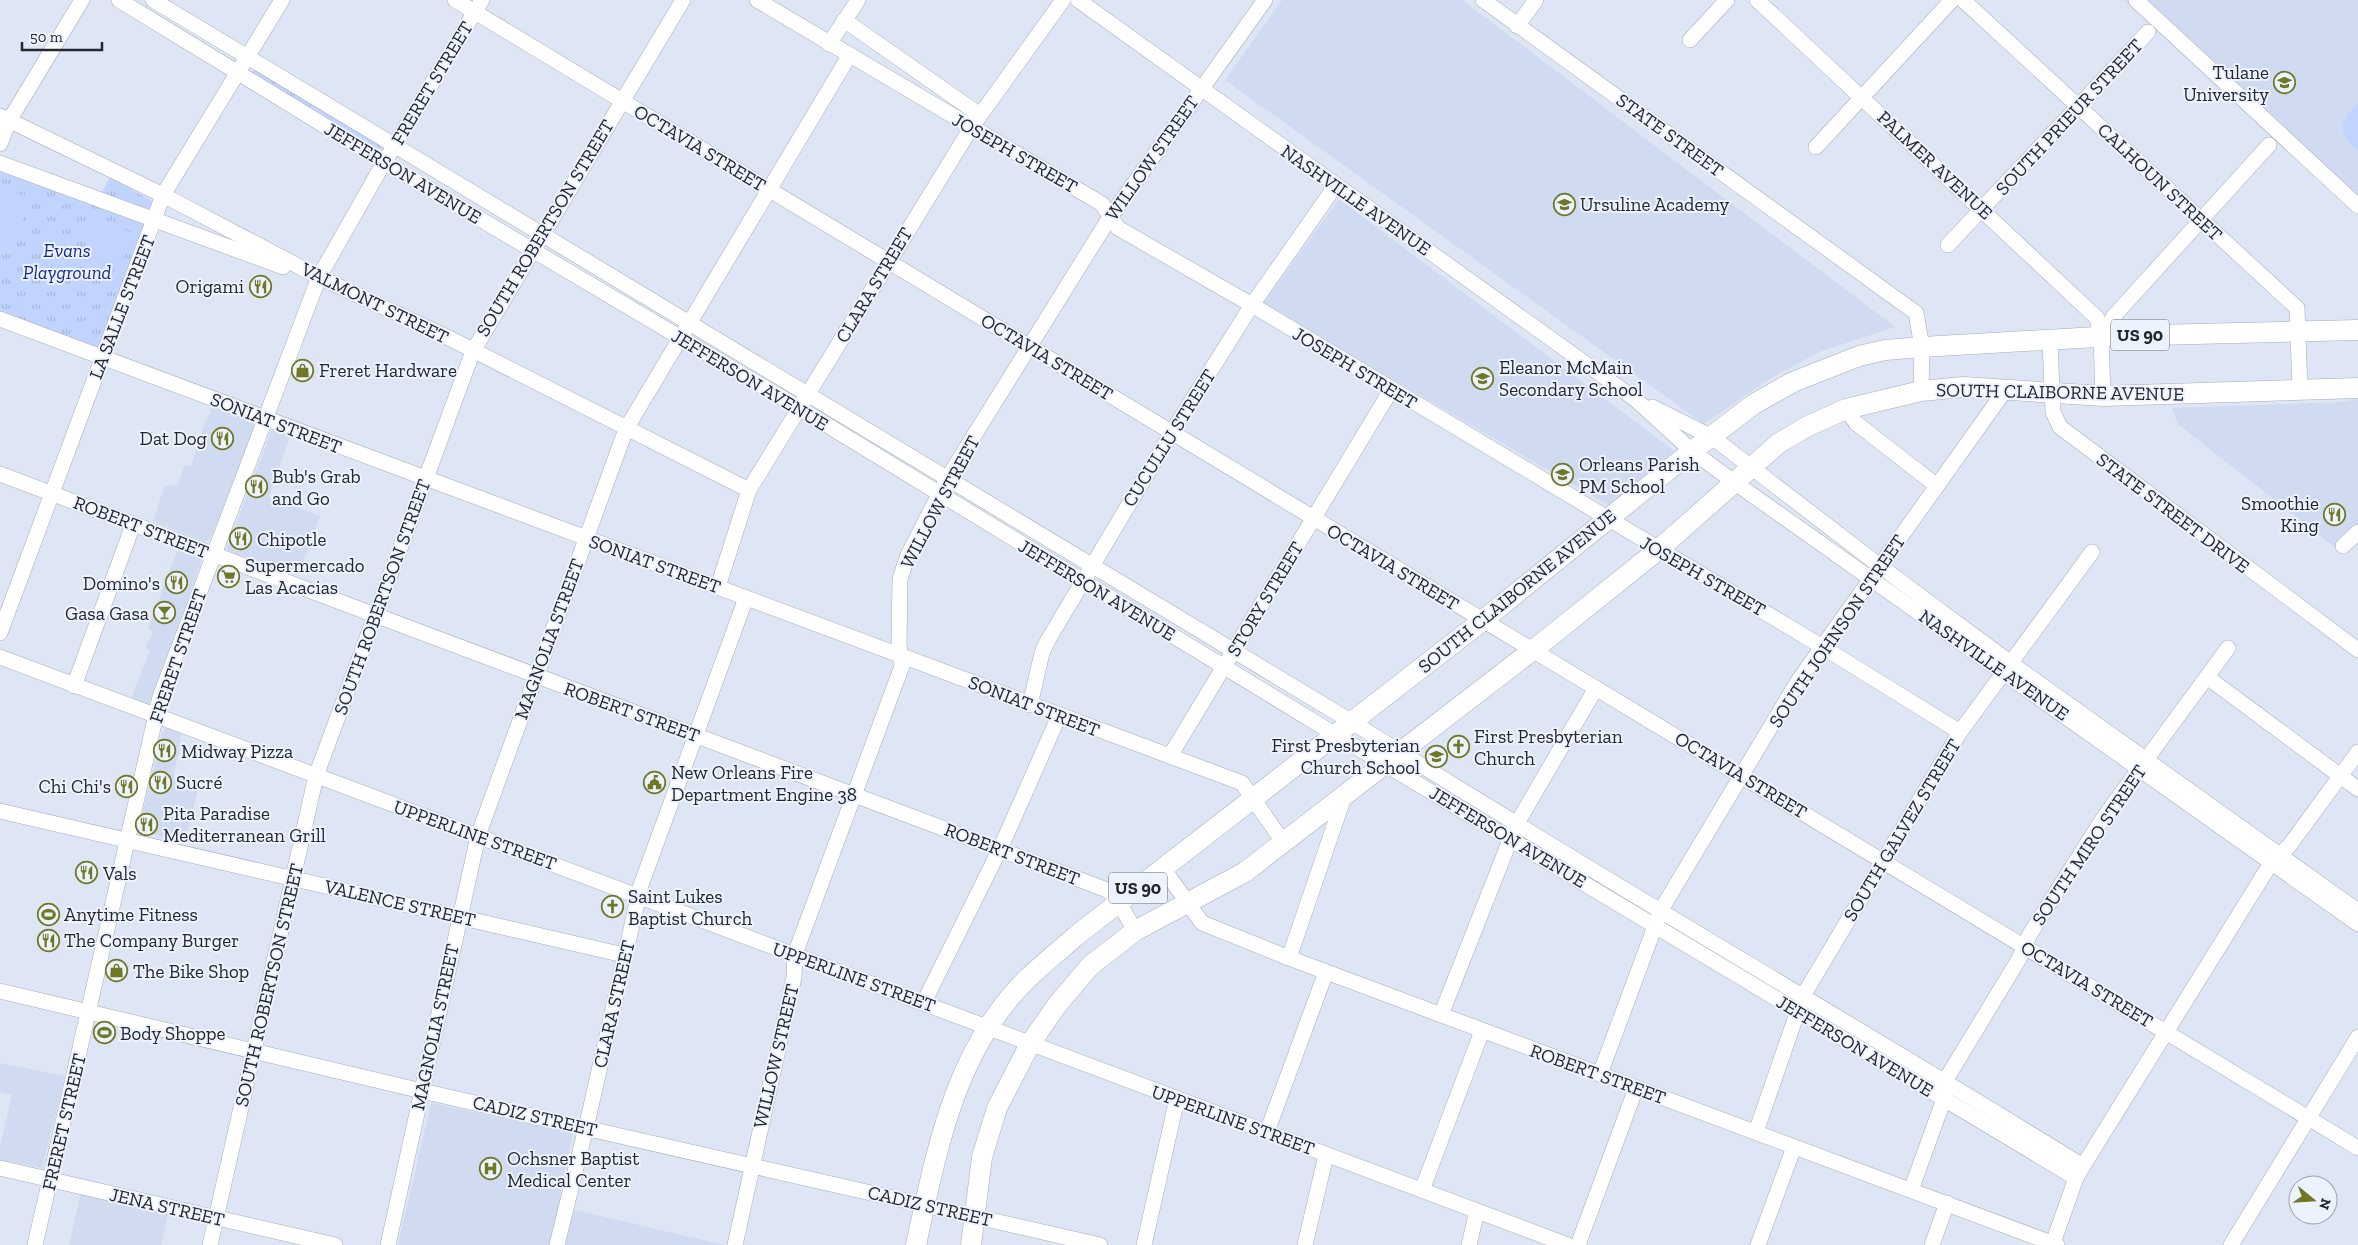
<svg xmlns="http://www.w3.org/2000/svg" width="2358" height="1245" viewBox="0 0 2358 1245" font-family="'Zilla Slab',serif">
  <defs>
    <pattern id="grass-tufts" width="24" height="20" patternUnits="userSpaceOnUse" patternTransform="scale(1.25)"><rect width="24" height="20" fill="#c1d4ff"/><path d="M3 7l-1-3M5 7V3M7 7l1-3M15 17l-1-3M17 17v-4M19 17l1-3" fill="none" stroke="#a6b6db"/></pattern>
  </defs>
  <rect width="100%" height="100%" fill="#dee5f5"/>
  <g fill="#d0daf0">
    <polygon points="1282,0 1462,0 1895,327 1819,352 1766,381 1704,424 1225,80"/>
    <polygon points="2123,0 2358,0 2358,215 2273,139"/>
    <polygon points="1339,199 1674,451 1610,506 1263,304"/>
    <polygon points="2358,399 2358,526 2337,549 2178,424 2172,408 2342,402"/>
    <polygon points="212,407 253,423 255,428 210,540 203,541 153,521 165,485 177,486 185,465 191,467 202,431"/>
    <polygon points="272,430 290,436 269,497 320,516 298,576 226,550"/>
    <polygon points="178,549 202,559 164,669 148,705 131,699 150,650 146,648 153,631 148,628"/>
    <polygon points="167,727 182,734 173,779 199,785 185,841 138,831 162,733"/>
    <polygon points="0,1063 65,1076 42,1168 0,1160 0,1147 12,1095 0,1092"/>
    <polygon points="431,1103 573,1133 558,1206 724,1245 398,1245"/>
    <polygon points="81,1192 168,1213 161,1245 69,1245"/>
  </g>
  <g fill="url(#grass-tufts)">
    <polygon points="255,67 384,145 381,150 252,73"/>
    <polygon points="0,163 154,220 103,358 0,319"/>
    <polygon points="110,177 154,202 151,211 100,196"/>
  </g>
  <g fill="#c1d4ff">
    <path d="M2358,102V150C2336,130 2339,123 2358,102Z"/>
    <polygon points="0,187 31,198 14,245 0,240"/>
    <polygon points="95,219 132,233 119,271 81,257"/>
  </g>
  <g fill="none" stroke-linecap="round" stroke-linejoin="round">
    <defs>
      <g id="minor">
        <polyline points="119,0 384,162 799,408 1336,735 2076,1178"/>
        <path d="M153,0L1352,722C1593,874 1840,1016 2083,1166"/>
        <polyline points="455,0 2358,1148"/>
        <polyline points="757,0 1102,204 1118,228 1252,305 1821,646 1960,732"/>
        <polyline points="1078,0 1635,399 1692,451 1734,482 2358,924"/>
        <polyline points="1483,0 1916,313 1922,347 1921,391"/>
        <polyline points="1757,0 2097,318 2101,337 2103,396"/>
        <polyline points="1963,0 2297,308 2300,390"/>
        <polyline points="2136,0 2358,206"/>
        <polyline points="844,20 980,115"/>
        <polyline points="1517,26 1536,0"/>
        <polyline points="1690,40 1727,0"/>
        <polyline points="829,44 858,0"/>
        <polyline points="0,116 163,195 319,277 447,337 749,490"/>
        <polyline points="0,144 9,121 82,0"/>
        <polyline points="1816,147 1952,0"/>
        <polyline points="0,163 283,267"/>
        <polyline points="1948,245 2148,32"/>
        <polyline points="0,319 1242,783 1284,843"/>
        <polyline points="2101,337 2114,316 2269,145"/>
        <polyline points="2050,341 2053,412 2060,427 2358,650"/>
        <polyline points="1652,407 1712,437 1880,566 2012,664 2358,911"/>
        <polyline points="1846,409 1856,423 1937,486"/>
        <polyline points="0,474 1107,890 1116,897 1135,931"/>
        <polyline points="2343,546 2358,532"/>
        <polyline points="718,587 749,490 971,128 1063,0"/>
        <polyline points="0,633 163,195 282,0"/>
        <polyline points="0,657 1568,1245"/>
        <polyline points="2207,677 2358,789"/>
        <polyline points="74,686 133,525"/>
        <polyline points="1030,705 1042,653 1048,640 1172,432 1252,305 1336,185"/>
        <polyline points="1170,756 1391,390"/>
        <polyline points="0,811 624,955"/>
        <polyline points="1163,868 1202,923 1289,958 2057,1245"/>
        <polyline points="1289,958 1344,797"/>
        <polyline points="0,991 422,1091 1100,1245"/>
        <polyline points="924,1002 1000,849 1059,716"/>
        <polyline points="1441,1015 1516,825 1596,688"/>
        <polyline points="1600,1074 1661,910 1798,681 2006,389"/>
        <polyline points="1267,1132 1326,972"/>
        <polyline points="1756,1132 1803,996 1960,732 2092,552"/>
        <polyline points="0,1168 335,1245"/>
        <polyline points="1422,1190 1482,1031"/>
        <polyline points="1911,1190 1944,1099 1945,1081 2019,959 2030,934 2104,817 2228,648"/>
        <polyline points="2053,1243 2076,1178 2083,1166 2271,863 2289,846 2358,752"/>
        <polyline points="35,1245 160,697 319,277 378,173 482,0"/>
        <polyline points="210,1245 316,776 473,351 683,0"/>
        <polyline points="388,1245 478,836 626,429 849,56"/>
        <polyline points="557,1245 589,1115 641,885 746,598"/>
        <polyline points="735,1245 794,977 795,954 902,666 899,645 900,579 908,555 947,479 1110,217 1265,0"/>
        <polyline points="1144,1245 1177,1099"/>
        <polyline points="1305,1245 1326,1155"/>
        <polyline points="1469,1245 1477,1211"/>
        <polyline points="1578,1245 1636,1088"/>
        <polyline points="1758,1245 1794,1147"/>
        <polyline points="1932,1245 1947,1203"/>
        <polyline points="2231,1245 2358,1037"/>
      </g>
      <g id="major">
        <path d="M916,1245C937,1149 955,1049 1028,978C1044,963 1061,949 1077,935L1482,621L1692,451L1754,404L1793,382L1859,356L1885,350L1922,347L2114,336L2358,330"/>
        <polyline points="971,1245 982,1157 997,1108 1030,1044 1057,1005 1090,966 1135,931 1245,872 1542,643 1658,550 1779,443 1808,426 1846,409 1921,391 1963,387 2103,396 2358,388"/>
      </g>
    </defs>
    <use href="#minor" stroke="#a5acba" stroke-width="16"/>
    <use href="#major" stroke="#a5acba" stroke-width="21"/>
    <use href="#minor" stroke="#fff" stroke-width="15"/>
    <use href="#major" stroke="#fff" stroke-width="20"/>
  </g>
  <defs>
    <symbol id="university-ring" viewBox="-11 -11 22 22"><circle r="9.5" fill="#edf2ff" stroke="#6f7925" stroke-width="1.5"/><path d="M0-5L7-2L0 1L-7-2ZM-4 1L0 2.5L4 1V4Q0 6-4 4Z" fill="#6f7925"/></symbol>
    <symbol id="school-ring" viewBox="-11 -11 22 22"><circle r="9.5" fill="#edf2ff" stroke="#6f7925" stroke-width="1.5"/><path d="M0-5L7-2L0 1L-7-2ZM-4 1L0 2.5L4 1V4Q0 6-4 4Z" fill="#6f7925"/></symbol>
    <symbol id="restaurant-ring" viewBox="-11 -11 22 22"><circle r="9.5" fill="#edf2ff" stroke="#6f7925" stroke-width="1.5"/><path d="M-5-6h1v4h1v-4h1v4h1v-4h1v5L-1.5 .5V6h-2V.5L-5-1ZM5-6V6H3V1.5H1.5Q1.5-4 5-6Z" fill="#6f7925"/></symbol>
    <symbol id="shop-ring" viewBox="-11 -11 22 22"><circle r="9.5" fill="#edf2ff" stroke="#6f7925" stroke-width="1.5"/><path d="M-5-2.5h2.3a2.7 3.5 0 0 1 5.4 0H5L5.5 6h-11ZM-1.5-2.5h3a1.5 2.3 0 0 0-3 0Z" fill="#6f7925"/></symbol>
    <symbol id="supermarket-ring" viewBox="-11 -11 22 22"><circle r="9.5" fill="#edf2ff" stroke="#6f7925" stroke-width="1.5"/><path d="M-6-5.5h2.5l.6 2H6L4.5 2H-2.5L-4.4-4H-6ZM-1.5 3.2a1.3 1.3 0 1 0 .1 0ZM3 3.2a1.3 1.3 0 1 0 .1 0Z" fill="#6f7925"/></symbol>
    <symbol id="bar-ring" viewBox="-11 -11 22 22"><circle r="9.5" fill="#edf2ff" stroke="#6f7925" stroke-width="1.5"/><path d="M-6-5H6L.8 .8V4.5H3.5V6h-7V4.5H-.8V.8Z" fill="#6f7925"/></symbol>
    <symbol id="church-ring" viewBox="-11 -11 22 22"><circle r="9.5" fill="#edf2ff" stroke="#6f7925" stroke-width="1.5"/><path d="M-1.2-6h2.4v3.5h3.3v2.4h-3.3V6h-2.4V-.1h-3.3v-2.4h3.3Z" fill="#6f7925"/></symbol>
    <symbol id="civic-ring" viewBox="-11 -11 22 22"><circle r="9.5" fill="#edf2ff" stroke="#6f7925" stroke-width="1.5"/><path d="M-.6-6.5H3V-4.5H.6V-3L4-1V1h2V6H-6V1h2V-1L-.6-3ZM-1.2 2.5V6h2.4V2.5Z" fill="#6f7925"/></symbol>
    <symbol id="stadium-ring" viewBox="-11 -11 22 22"><circle r="9.5" fill="#edf2ff" stroke="#6f7925" stroke-width="1.5"/><path d="M0-5a6.5 5 0 1 0 0 10a6.5 5 0 1 0 0-10ZM-3.5-1.8h7v3.6h-7Z" fill="#6f7925"/></symbol>
    <symbol id="hospital-ring" viewBox="-11 -11 22 22"><circle r="9.5" fill="#edf2ff" stroke="#6f7925" stroke-width="1.5"/><path d="M-5-5h3v3.5h4V-5h3V5h-3V1.5h-4V5h-3Z" fill="#6f7925"/></symbol>
  </defs>
  <g fill-rule="evenodd">
    <use href="#university-ring" x="2272" y="70" width="25" height="25"/>
    <use href="#school-ring" x="1552" y="192" width="25" height="25"/>
    <use href="#restaurant-ring" x="248" y="274" width="25" height="25"/>
    <use href="#shop-ring" x="290" y="358" width="25" height="25"/>
    <use href="#school-ring" x="1470" y="366" width="25" height="25"/>
    <use href="#restaurant-ring" x="210" y="426" width="25" height="25"/>
    <use href="#school-ring" x="1550" y="462" width="25" height="25"/>
    <use href="#restaurant-ring" x="244" y="474" width="25" height="25"/>
    <use href="#restaurant-ring" x="2322" y="502" width="25" height="25"/>
    <use href="#restaurant-ring" x="228" y="526" width="25" height="25"/>
    <use href="#supermarket-ring" x="216" y="564" width="25" height="25"/>
    <use href="#restaurant-ring" x="164" y="570" width="25" height="25"/>
    <use href="#bar-ring" x="152" y="600" width="25" height="25"/>
    <use href="#church-ring" x="1446" y="734" width="25" height="25"/>
    <use href="#restaurant-ring" x="152" y="738" width="25" height="25"/>
    <use href="#school-ring" x="1424" y="744" width="25" height="25"/>
    <use href="#restaurant-ring" x="148" y="770" width="25" height="25"/>
    <use href="#civic-ring" x="642" y="770" width="25" height="25"/>
    <use href="#restaurant-ring" x="114" y="774" width="25" height="25"/>
    <use href="#restaurant-ring" x="134" y="812" width="25" height="25"/>
    <use href="#restaurant-ring" x="74" y="860" width="25" height="25"/>
    <use href="#church-ring" x="600" y="894" width="25" height="25"/>
    <use href="#stadium-ring" x="36" y="902" width="25" height="25"/>
    <use href="#restaurant-ring" x="36" y="928" width="25" height="25"/>
    <use href="#shop-ring" x="104" y="958" width="25" height="25"/>
    <use href="#stadium-ring" x="92" y="1020" width="25" height="25"/>
    <use href="#hospital-ring" x="478" y="1156" width="25" height="25"/>
  </g>
  <g text-anchor="middle" dominant-baseline="central" stroke-width="4" stroke-linejoin="round" paint-order="stroke">
    <g fill="#edf2ff" stroke="#60646c" stroke-width="1">
      <rect x="2111" y="319.5" width="58" height="31" rx="4"/>
      <rect x="1109" y="872.5" width="58" height="31" rx="4"/>
    </g>
    <g font-size="18" font-weight="bold" fill="#24272d">
      <text x="2140" y="335">US 90</text>
      <text x="1138" y="888">US 90</text>
    </g>
    <g font-size="19" fill="#24272d" stroke="#edf2ff" text-anchor="start">
      <text x="2269" y="72" text-anchor="end">Tulane<tspan x="2269" dy="22">University</tspan></text>
      <text x="1580" y="204">Ursuline Academy</text>
      <text x="244" y="286" text-anchor="end">Origami</text>
      <text x="1499" y="367">Eleanor McMain<tspan x="1499" dy="22">Secondary School</tspan></text>
      <text x="319" y="370">Freret Hardware</text>
      <text x="207" y="438" text-anchor="end">Dat Dog</text>
      <text x="1579" y="464">Orleans Parish<tspan x="1579" dy="22">PM School</tspan></text>
      <text x="272" y="476">Bub's Grab<tspan x="272" dy="22">and Go</tspan></text>
      <text x="2319" y="503" text-anchor="end">Smoothie<tspan x="2319" dy="22">King</tspan></text>
      <text x="257" y="539">Chipotle</text>
      <text x="245" y="565">Supermercado<tspan x="245" dy="22">Las Acacias</tspan></text>
      <text x="160" y="583" text-anchor="end">Domino's</text>
      <text x="149" y="613" text-anchor="end">Gasa Gasa</text>
      <text x="1474" y="736">First Presbyterian<tspan x="1474" dy="22">Church</tspan></text>
      <text x="1420" y="745" text-anchor="end">First Presbyterian<tspan x="1420" dy="22">Church School</tspan></text>
      <text x="181" y="751">Midway Pizza</text>
      <text x="671" y="772">New Orleans Fire<tspan x="671" dy="22">Department Engine 38</tspan></text>
      <text x="176" y="782">Sucré</text>
      <text x="111" y="786" text-anchor="end">Chi Chi's</text>
      <text x="163" y="813">Pita Paradise<tspan x="163" dy="22">Mediterranean Grill</tspan></text>
      <text x="103" y="873">Vals</text>
      <text x="628" y="896">Saint Lukes<tspan x="628" dy="22">Baptist Church</tspan></text>
      <text x="64" y="914">Anytime Fitness</text>
      <text x="64" y="940">The Company Burger</text>
      <text x="133" y="971">The Bike Shop</text>
      <text x="120" y="1033">Body Shoppe</text>
      <text x="507" y="1158">Ochsner Baptist<tspan x="507" dy="22">Medical Center</tspan></text>
    </g>
    <g font-size="19" fill="#24272d" stroke="#edf2ff">
      <text transform="translate(432 83) rotate(-59)">FRERET STREET</text>
      <text transform="translate(2069 117) rotate(-47)">SOUTH PRIEUR STREET</text>
      <text transform="translate(1670 135) rotate(36)">STATE STREET</text>
      <text transform="translate(700 148) rotate(31)">OCTAVIA STREET</text>
      <text transform="translate(1015 153) rotate(30)">JOSEPH STREET</text>
      <text transform="translate(1152 158) rotate(-55)">WILLOW STREET</text>
      <text transform="translate(1935 165) rotate(43)">PALMER AVENUE</text>
      <text transform="translate(403 173) rotate(31)">JEFFERSON AVENUE</text>
      <text transform="translate(2160 182) rotate(43)">CALHOUN STREET</text>
      <text transform="translate(1356 200) rotate(35)">NASHVILLE AVENUE</text>
      <text transform="translate(545 228) rotate(-59)">SOUTH ROBERTSON STREET</text>
      <text transform="translate(874 285) rotate(-59)">CLARA STREET</text>
      <text transform="translate(375 303) rotate(26)">VALMONT STREET</text>
      <text transform="translate(122 307) rotate(-69)">LA SALLE STREET</text>
      <text transform="translate(1047 357) rotate(31)">OCTAVIA STREET</text>
      <text transform="translate(1355 368) rotate(31)">JOSEPH STREET</text>
      <text transform="translate(750 380) rotate(31)">JEFFERSON AVENUE</text>
      <text transform="translate(2060 392) rotate(1)">SOUTH CLAIBORNE AVENUE</text>
      <text transform="translate(276 423) rotate(21)">SONIAT STREET</text>
      <text transform="translate(1169 438) rotate(-58)">CUCULLU STREET</text>
      <text transform="translate(940 502) rotate(-62)">WILLOW STREET</text>
      <text transform="translate(2173 513) rotate(37)">STATE STREET DRIVE</text>
      <text transform="translate(141 527) rotate(21)">ROBERT STREET</text>
      <text transform="translate(655 564) rotate(20)">SONIAT STREET</text>
      <text transform="translate(1393 567) rotate(31)">OCTAVIA STREET</text>
      <text transform="translate(1703 576) rotate(30)">JOSEPH STREET</text>
      <text transform="translate(1097 590) rotate(31)">JEFFERSON AVENUE</text>
      <text transform="translate(1517 591) rotate(-39)">SOUTH CLAIBORNE AVENUE</text>
      <text transform="translate(382 597) rotate(-70)">SOUTH ROBERTSON STREET</text>
      <text transform="translate(1265 599) rotate(-59)">STORY STREET</text>
      <text transform="translate(1837 631) rotate(-56)">SOUTH JOHNSON STREET</text>
      <text transform="translate(549 639) rotate(-70)">MAGNOLIA STREET</text>
      <text transform="translate(178 656) rotate(-71)">FRERET STREET</text>
      <text transform="translate(1994 665) rotate(35)">NASHVILLE AVENUE</text>
      <text transform="translate(1034 706) rotate(21)">SONIAT STREET</text>
      <text transform="translate(632 712) rotate(20)">ROBERT STREET</text>
      <text transform="translate(1741 775) rotate(31)">OCTAVIA STREET</text>
      <text transform="translate(1902 830) rotate(-59)">SOUTH GALVEZ STREET</text>
      <text transform="translate(475 835) rotate(20)">UPPERLINE STREET</text>
      <text transform="translate(1508 837) rotate(31)">JEFFERSON AVENUE</text>
      <text transform="translate(2089 845) rotate(-56)">SOUTH MIRO STREET</text>
      <text transform="translate(1012 854) rotate(21)">ROBERT STREET</text>
      <text transform="translate(400 903) rotate(13)">VALENCE STREET</text>
      <text transform="translate(854 977) rotate(20)">UPPERLINE STREET</text>
      <text transform="translate(2087 984) rotate(31)">OCTAVIA STREET</text>
      <text transform="translate(269 985) rotate(-77)">SOUTH ROBERTSON STREET</text>
      <text transform="translate(614 1004) rotate(-77)">CLARA STREET</text>
      <text transform="translate(435 1027) rotate(-78)">MAGNOLIA STREET</text>
      <text transform="translate(1855 1046) rotate(31)">JEFFERSON AVENUE</text>
      <text transform="translate(776 1056) rotate(-77)">WILLOW STREET</text>
      <text transform="translate(1598 1074) rotate(20)">ROBERT STREET</text>
      <text transform="translate(535 1116) rotate(13)">CADIZ STREET</text>
      <text transform="translate(1233 1120) rotate(20)">UPPERLINE STREET</text>
      <text transform="translate(64 1122) rotate(-77)">FRERET STREET</text>
      <text transform="translate(930 1206) rotate(13)">CADIZ STREET</text>
      <text transform="translate(167 1207) rotate(13)">JENA STREET</text>
    </g>
    <g font-size="19" font-style="italic" fill="#132c86" stroke="#edf2ff">
      <text x="67" y="250">Evans<tspan x="67" dy="22">Playground</tspan></text>
    </g>
  </g>
  <g transform="translate(2313 1200) rotate(108)"><circle r="24" fill="#edf2ff" stroke="#9da1ab"/>
  <path d="M0-4L9 19L0 12L-9 19Z" fill="#6f7925"/>
  <text y="-8" font-size="14" font-weight="bold" text-anchor="middle" fill="#24272d">N</text>
  </g>
  <path d="M22 42v8h80v-8" fill="none" stroke="#24272d" stroke-width="2.5"/>
  <text x="30" y="42" font-size="15" fill="#24272d" stroke="#edf2ff" stroke-width="4" paint-order="stroke">50 m</text>
</svg>
